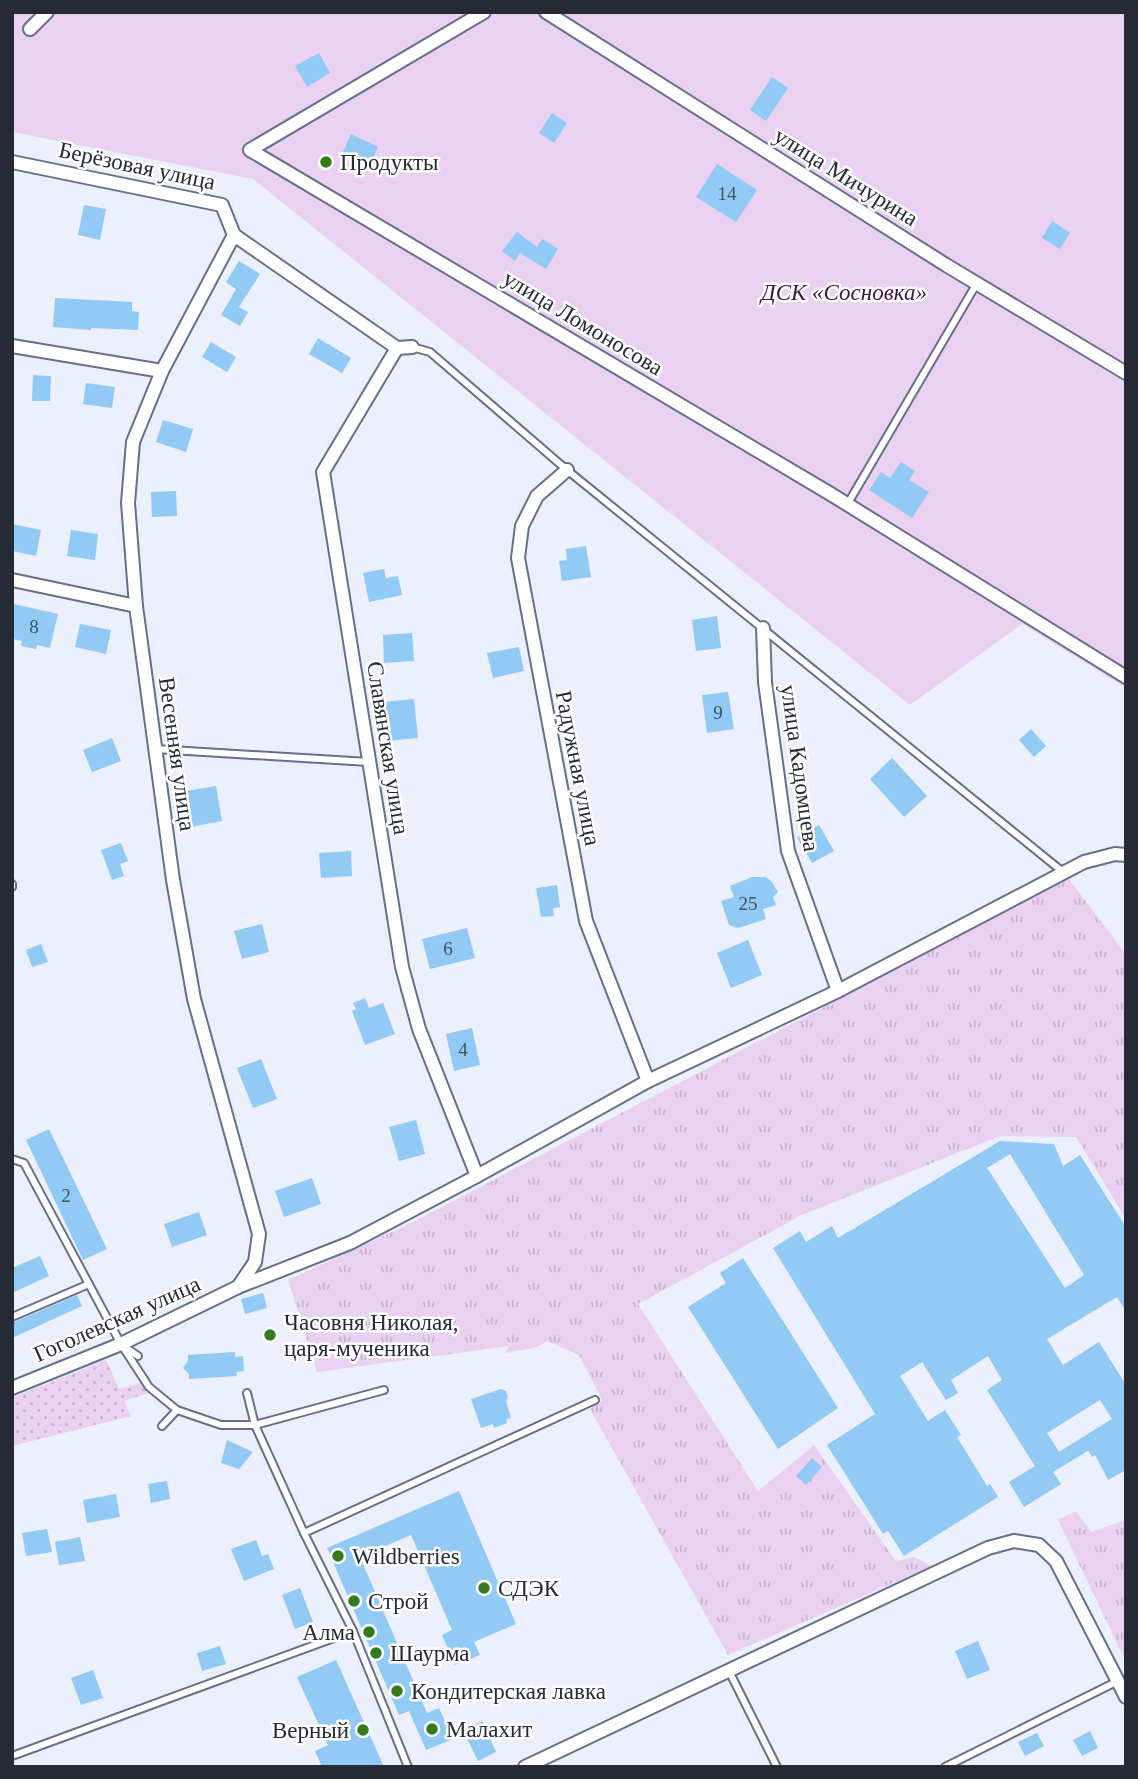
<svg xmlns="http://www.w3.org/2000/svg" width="1138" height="1779" viewBox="0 0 1138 1779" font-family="Georgia,serif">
  <defs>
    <pattern id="grass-tufts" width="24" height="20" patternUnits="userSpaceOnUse" patternTransform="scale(1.75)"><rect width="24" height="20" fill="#ead1f1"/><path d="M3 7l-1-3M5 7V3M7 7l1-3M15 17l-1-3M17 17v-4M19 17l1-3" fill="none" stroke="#c9b4cf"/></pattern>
    <pattern id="park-dots" width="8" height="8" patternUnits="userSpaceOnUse" patternTransform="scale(1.75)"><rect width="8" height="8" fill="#ead1f1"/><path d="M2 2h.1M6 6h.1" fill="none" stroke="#c9b4cf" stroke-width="1.8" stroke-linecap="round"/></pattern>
  </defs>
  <rect width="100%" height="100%" fill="#ebf0fc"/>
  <g fill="url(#grass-tufts)">
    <path d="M1069,879L1126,955V1219L1076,1137L1000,1136L802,1215L638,1304L758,1491L814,1445L896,1561L914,1557L932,1566L728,1655L590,1409L602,1400L579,1355L547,1341C535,1351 522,1349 505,1353L509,1346L317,1372L288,1280L413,1222Z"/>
    <polygon points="1076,1511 1091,1532 1126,1520 1126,1662 1058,1520"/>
  </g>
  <polygon fill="url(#park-dots)" points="106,1360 119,1389 143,1382 148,1393 124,1401 131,1416 12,1446 12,1398"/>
  <polygon fill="#ead1f1" points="12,12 1126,12 1126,688 1022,624 910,705 253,179 12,132"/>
  <g fill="#91caf5" fill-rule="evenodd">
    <polygon points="319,53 330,73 307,87 295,66"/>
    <polygon points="772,77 788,88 766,121 750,110"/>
    <polygon points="552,113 567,123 554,143 539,133"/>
    <polygon points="351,134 378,147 370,165 343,152"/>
    <polygon points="717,164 757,190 736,222 696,197"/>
    <polygon points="84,205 106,209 100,240 78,235"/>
    <polygon points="1052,221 1070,233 1060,249 1042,238"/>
    <polygon points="517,232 537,247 542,239 558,249 546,269 520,253 515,261 502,251"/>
    <polygon points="239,261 260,274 239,307 248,312 240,326 221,315 236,289 226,282"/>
    <polygon points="55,298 132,302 132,311 139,312 138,330 91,328 91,330 53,327"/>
    <polygon points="318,338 351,358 342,373 309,354"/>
    <polygon points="211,342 236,357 227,372 202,357"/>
    <polygon points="33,375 51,376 50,401 32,401"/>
    <polygon points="86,383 115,387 112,408 83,404"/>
    <polygon points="163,420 193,429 186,452 156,442"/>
    <polygon points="901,462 915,471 909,480 929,492 912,518 869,490 881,472 890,478"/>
    <polygon points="176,491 177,516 152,517 151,492"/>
    <polygon points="12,524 41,530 36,556 12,551"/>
    <polygon points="71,530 98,534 95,560 67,556"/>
    <polygon points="586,546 591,577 562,581 559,561 567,560 566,549"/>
    <polygon points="384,569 386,578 398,576 402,595 369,602 363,573"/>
    <polygon points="14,604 58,614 50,648 37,645 36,649 21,646 22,641 12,639"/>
    <polygon points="717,616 721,648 696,651 692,620"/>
    <polygon points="80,624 111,630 106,654 75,647"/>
    <polygon points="412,633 414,661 384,663 383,635"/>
    <polygon points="519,647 524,671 493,678 487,653"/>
    <polygon points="728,692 734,729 707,733 702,695"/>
    <polygon points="414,699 418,738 387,741 383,702"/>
    <polygon points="1031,729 1046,746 1034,757 1019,740"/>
    <polygon points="112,738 121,761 92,772 83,750"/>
    <polygon points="892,758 927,796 904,817 870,779"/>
    <polygon points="216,786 222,821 185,828 179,792"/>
    <polygon points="819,825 834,851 812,863 797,837"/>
    <polygon points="121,843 128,861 120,864 124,876 112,880 101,850"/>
    <polygon points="351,851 352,876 321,878 319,853"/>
    <polygon points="752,877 766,877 772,882 778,892 773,897 776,905 763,909 766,919 738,928 729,925 721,901 734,897 730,886"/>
    <polygon points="557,885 560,907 553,908 554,916 541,917 536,888"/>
    <polygon points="262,924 269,952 242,959 234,931"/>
    <polygon points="467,928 475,958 430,969 422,939"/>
    <polygon points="748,940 762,975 731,988 717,953"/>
    <polygon points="41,944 48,962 32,967 26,950"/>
    <polygon points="365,998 369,1008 383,1003 395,1034 365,1045 352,1011 356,1009 353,1003"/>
    <polygon points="472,1028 480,1065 454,1071 446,1034"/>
    <polygon points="261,1059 277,1099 253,1108 237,1068"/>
    <polygon points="416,1120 425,1154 399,1161 389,1127"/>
    <polygon points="49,1129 107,1249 83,1260 26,1140"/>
    <path d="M1000,1141L1054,1144L1063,1166L1080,1155L1126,1227V1311L1117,1297L1047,1339L1063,1365L1099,1342L1126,1385V1470L1108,1480L1095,1455L1092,1457L1088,1451L1053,1472L1061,1484L1024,1507L1009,1482L1035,1466L987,1390L1002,1380L988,1356L951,1380L958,1393L946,1400L922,1362L900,1376L928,1421L945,1410L961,1435L957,1437L987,1486L990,1484L998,1497L904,1556L888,1531L883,1534L827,1445L875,1414L773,1248L800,1231L806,1242L832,1226L838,1238ZM1010,1154L1084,1275L1065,1288L987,1168ZM1100,1400L1112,1419L1059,1452L1047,1433Z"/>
    <polygon points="312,1178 321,1204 284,1217 275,1191"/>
    <polygon points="199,1212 207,1235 172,1247 164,1224"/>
    <polygon points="40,1256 49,1276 12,1293 12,1268"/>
    <polygon points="743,1258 838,1408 778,1449 688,1307 726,1283 720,1273"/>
    <polygon points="263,1293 267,1308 245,1314 241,1299"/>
    <polygon points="77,1295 82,1306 12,1338 12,1323"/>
    <polygon points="235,1352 235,1357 243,1356 244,1371 236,1372 237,1376 189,1379 189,1374 183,1368 188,1361 188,1355"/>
    <polygon points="501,1389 506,1391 508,1397 506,1401 511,1418 506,1419 507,1423 494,1428 493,1424 481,1428 471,1399"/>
    <polygon points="227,1440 253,1452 239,1469 221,1463"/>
    <polygon points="812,1458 822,1467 806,1485 796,1476"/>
    <polygon points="167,1481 170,1499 151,1503 148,1484"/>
    <polygon points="459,1491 516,1624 474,1642 480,1655 455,1665 442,1635 452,1630 411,1535 360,1557 427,1713 439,1708 453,1739 426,1750 409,1711 399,1715 327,1548"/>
    <polygon points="116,1494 120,1517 87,1523 83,1500"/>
    <polygon points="47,1529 52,1552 26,1556 22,1533"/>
    <polygon points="80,1537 85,1561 59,1565 55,1542"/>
    <polygon points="256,1540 262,1556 268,1554 274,1569 244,1581 231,1549"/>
    <polygon points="300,1588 313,1622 295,1629 282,1595"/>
    <polygon points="978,1641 990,1670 967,1679 955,1651"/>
    <polygon points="220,1646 226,1664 202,1671 197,1653"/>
    <polygon points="336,1660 384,1767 322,1767 315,1751 328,1745 297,1677"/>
    <polygon points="93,1670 103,1698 81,1705 71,1678"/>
    <polygon points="482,1721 496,1752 478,1761 463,1730"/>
    <polygon points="1090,1731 1098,1748 1082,1756 1073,1740"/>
    <polygon points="1037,1733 1044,1746 1025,1756 1018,1742"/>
  </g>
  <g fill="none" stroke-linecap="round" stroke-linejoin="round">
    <defs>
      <g id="service">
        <polyline points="412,347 430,352 567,470 1063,872"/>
        <polyline points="847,505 977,283"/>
        <polyline points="155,749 369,762"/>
        <polyline points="12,884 12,887"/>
        <polyline points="12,1159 24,1163 121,1344 149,1387 177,1410 221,1425 255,1425 304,1533 353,1631 408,1767"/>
        <polyline points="12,1317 89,1284"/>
        <polyline points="125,1347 138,1356"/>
        <polyline points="247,1393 255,1425 384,1390"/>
        <polyline points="162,1426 177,1410"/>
        <polyline points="304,1533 595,1400"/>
        <polyline points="729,1671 777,1767"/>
        <polyline points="12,1756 353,1631"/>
        <polyline points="945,1767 1118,1681"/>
      </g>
      <g id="minor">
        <polyline points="484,12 250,150 829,493 1126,677"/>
        <polyline points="546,12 946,265 1126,373"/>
        <polyline points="30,29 47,12"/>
        <polyline points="12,162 222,205 234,235"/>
        <polyline points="234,235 162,371 133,442 128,503 136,606 173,880 194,999 259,1234 255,1262 238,1287"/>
        <polyline points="234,235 397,348"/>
        <polyline points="12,346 162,371"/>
        <polyline points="412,347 397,348 323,472 402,967 419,1029 477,1176"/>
        <polyline points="567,470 537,496 522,526 518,558 586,921 648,1081"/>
        <polyline points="12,580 136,606"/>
        <polyline points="763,628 765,682 788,851 838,991"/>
        <polyline points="12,1388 121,1344 238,1287 350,1243 477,1176 648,1081 838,991 1084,862 1115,854 1126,855"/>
        <polyline points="525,1767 988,1548 1014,1541 1039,1545 1056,1561 1126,1697"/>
      </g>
    </defs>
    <use href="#service" stroke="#65708a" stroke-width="10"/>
    <use href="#minor" stroke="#65708a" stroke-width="16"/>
    <use href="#service" stroke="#fff" stroke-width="6"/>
    <use href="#minor" stroke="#fff" stroke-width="12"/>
  </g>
  <g fill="#347b1e" stroke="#fff" stroke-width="2.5">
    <circle cx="326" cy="162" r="7"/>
    <circle cx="270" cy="1335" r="7"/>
    <circle cx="338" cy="1556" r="7"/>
    <circle cx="484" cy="1588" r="7"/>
    <circle cx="354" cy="1601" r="7"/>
    <circle cx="369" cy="1632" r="7"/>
    <circle cx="376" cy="1653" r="7"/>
    <circle cx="397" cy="1691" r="7"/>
    <circle cx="432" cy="1729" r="7"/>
    <circle cx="363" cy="1730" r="7"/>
  </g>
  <g text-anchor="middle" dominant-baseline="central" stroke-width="5" stroke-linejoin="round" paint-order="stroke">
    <g font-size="19" fill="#405265">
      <text x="727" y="193">14</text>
      <text x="34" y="626">8</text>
      <text x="718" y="712">9</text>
      <text x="748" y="903">25</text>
      <text x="448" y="948">6</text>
      <text x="463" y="1049">4</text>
      <text x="66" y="1195">2</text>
    </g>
    <g font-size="23" fill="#252a35" stroke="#fff" text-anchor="start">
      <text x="340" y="162">Продукты</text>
      <text x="284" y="1322">Часовня Николая,<tspan x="284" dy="26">царя-мученика</tspan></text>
      <text x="352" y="1556">Wildberries</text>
      <text x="498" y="1588">СДЭК</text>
      <text x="368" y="1601">Строй</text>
      <text x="355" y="1632" text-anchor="end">Алма</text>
      <text x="390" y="1653">Шаурма</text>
      <text x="411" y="1691">Кондитерская лавка</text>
      <text x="446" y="1729">Малахит</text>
      <text x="349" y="1730" text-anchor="end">Верный</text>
    </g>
    <g font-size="23" fill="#252a35" stroke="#fff">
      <text transform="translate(137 166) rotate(12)">Берёзовая улица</text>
      <text transform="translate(846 177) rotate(32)">улица Мичурина</text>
      <text transform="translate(583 323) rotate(31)">улица Ломоносова</text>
      <text transform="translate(388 748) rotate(81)">Славянская улица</text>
      <text transform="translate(177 754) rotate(82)">Весенняя улица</text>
      <text transform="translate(578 768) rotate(79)">Радужная улица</text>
      <text transform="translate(800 768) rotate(82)">улица Кадомцева</text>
      <text transform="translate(117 1319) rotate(-24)">Гоголевская улица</text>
    </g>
    <g font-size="23" font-style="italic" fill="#42104e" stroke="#fff">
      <text x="844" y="292">ДСК «Сосновка»</text>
    </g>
  </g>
  <rect width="1138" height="1779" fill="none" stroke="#252a35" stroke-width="28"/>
</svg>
